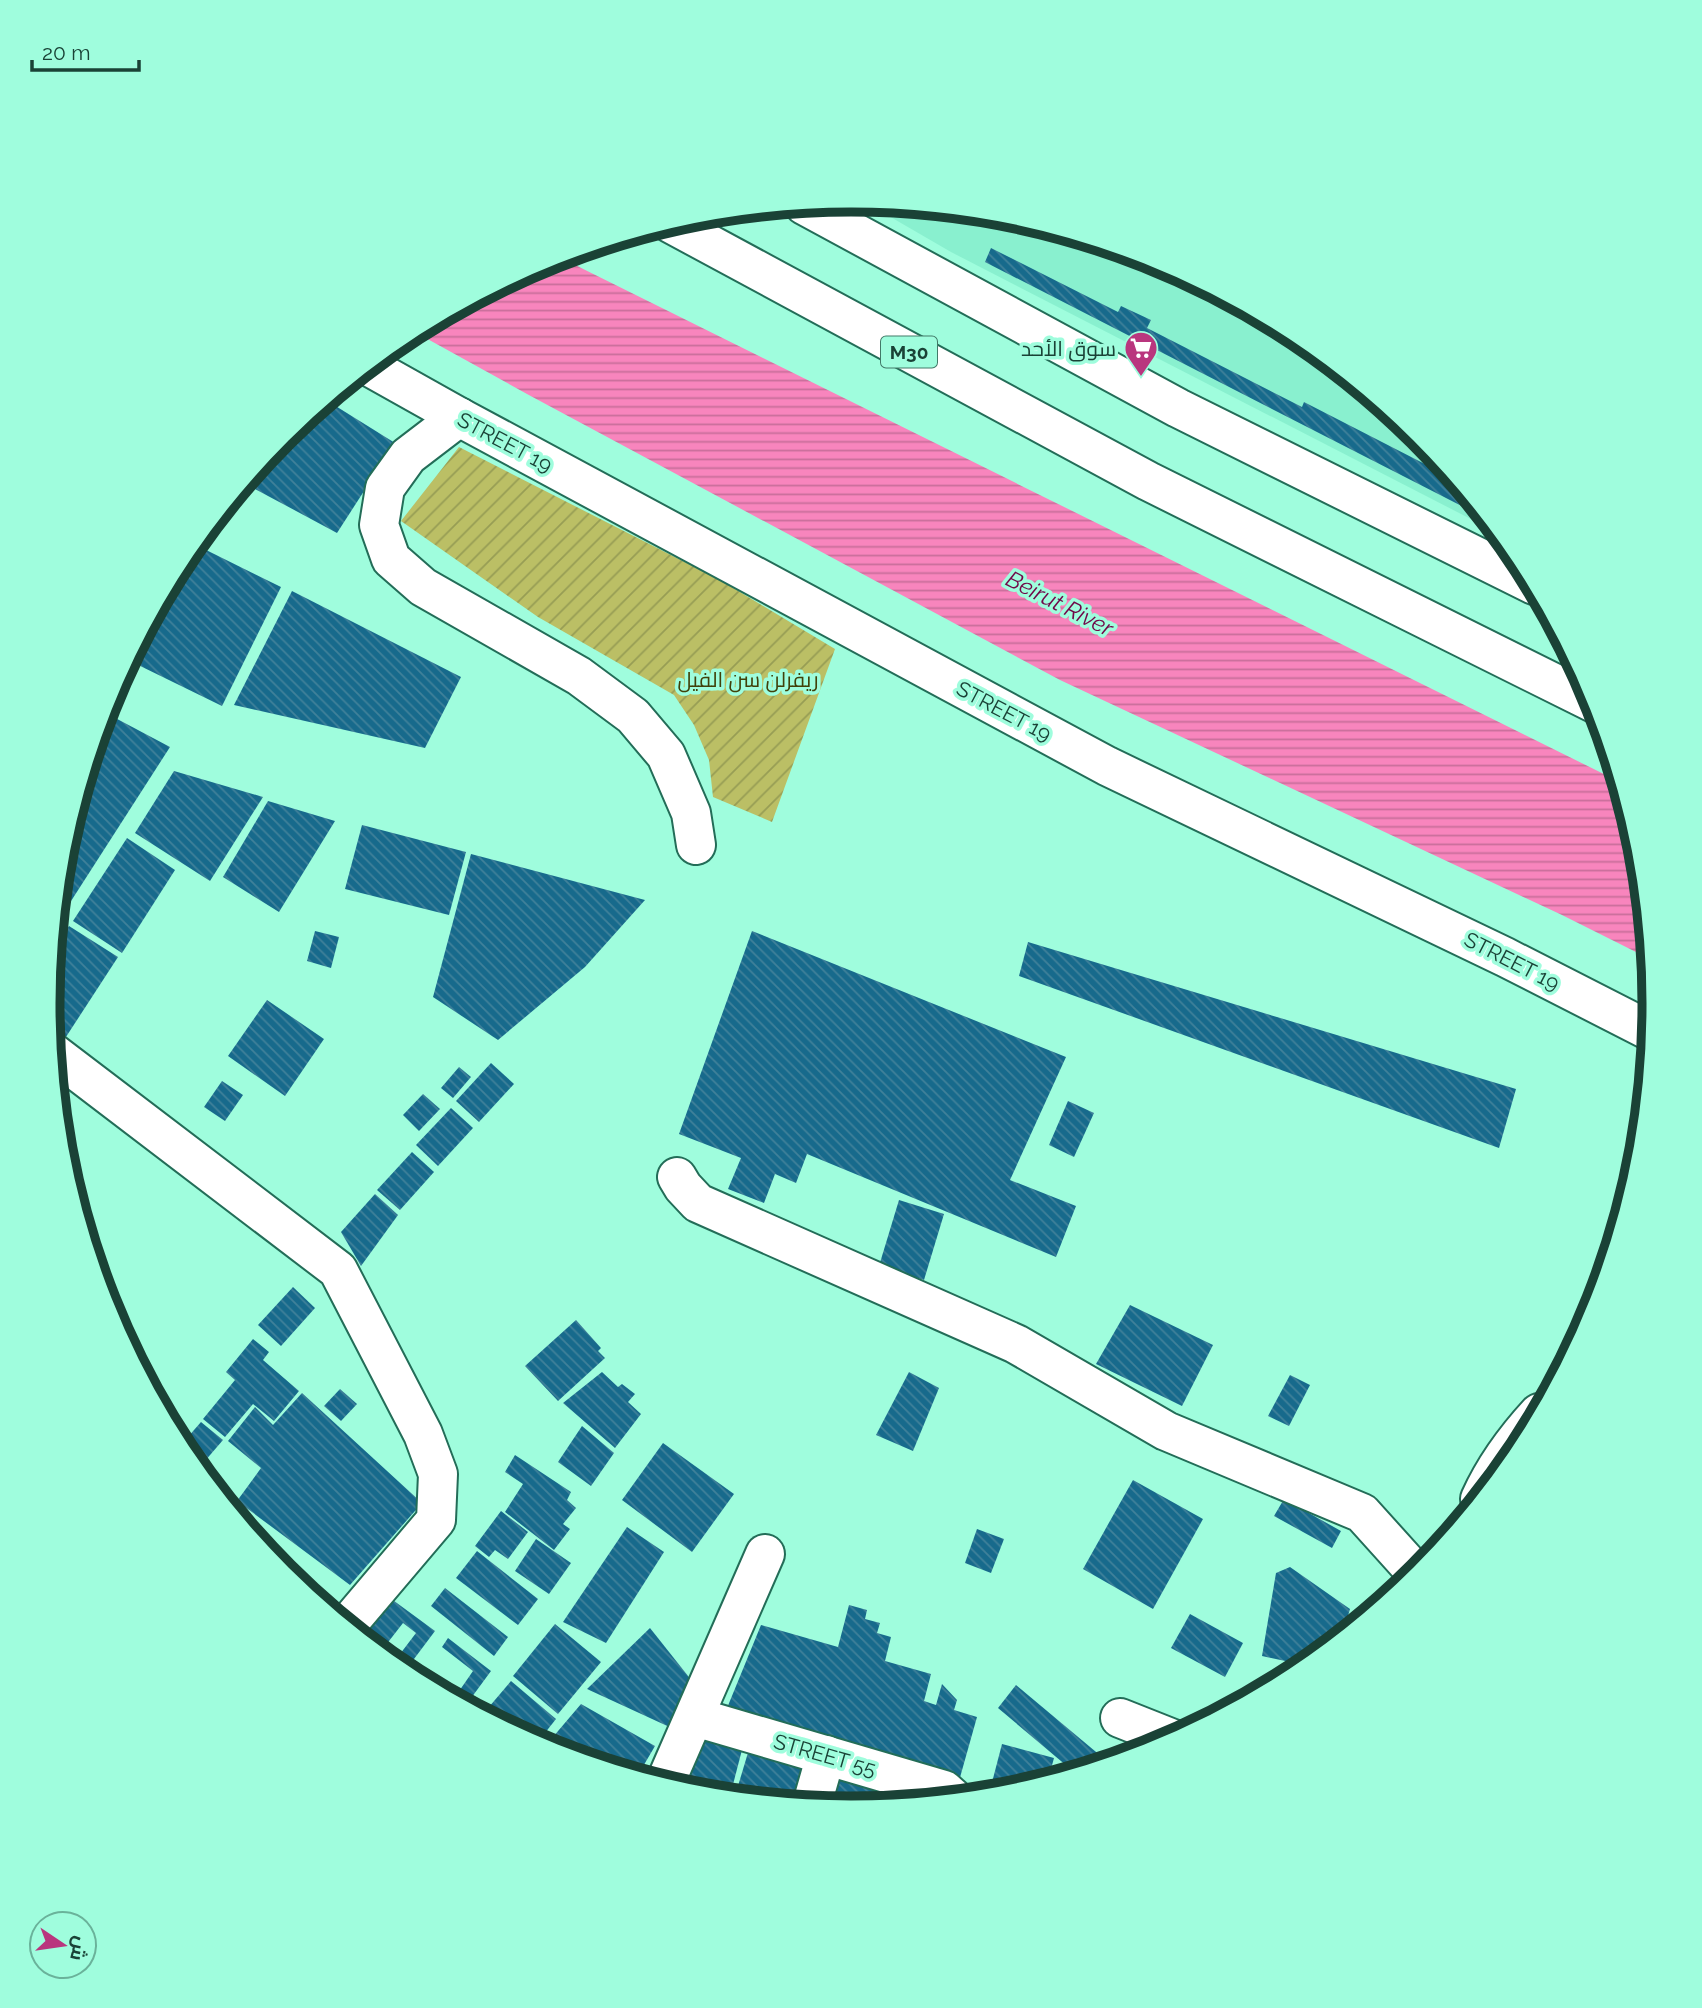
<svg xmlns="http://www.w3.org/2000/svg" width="1702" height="2008" viewBox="0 0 1702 2008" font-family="Raleway,Cairo,sans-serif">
  <defs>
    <pattern id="garden-furrows" width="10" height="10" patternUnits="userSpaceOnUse" patternTransform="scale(1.75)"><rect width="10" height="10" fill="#bbbf65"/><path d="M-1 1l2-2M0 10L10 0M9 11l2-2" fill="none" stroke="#979d54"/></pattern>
    <pattern id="water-rules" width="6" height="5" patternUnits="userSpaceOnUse" patternTransform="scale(1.75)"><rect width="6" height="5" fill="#f885bd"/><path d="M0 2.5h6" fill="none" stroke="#c86e9a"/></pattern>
    <pattern id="building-back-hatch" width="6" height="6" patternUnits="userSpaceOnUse" patternTransform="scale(1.75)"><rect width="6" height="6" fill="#176a8c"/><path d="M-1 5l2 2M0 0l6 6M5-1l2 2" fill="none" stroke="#40819a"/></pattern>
  </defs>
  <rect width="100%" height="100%" fill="#9ffddd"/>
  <polygon fill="#89f0cf" points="863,201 1008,216 1159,262 1298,336 1420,436 1500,534 951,252"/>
  <polygon fill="url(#garden-furrows)" points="459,447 720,580 835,649 772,822 713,797 709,760 694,725 674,695 538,617 401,521"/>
  <polygon fill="url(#water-rules)" points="559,257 1620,782 1639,848 1650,959 1562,915 1060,680 527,394 413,331 544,261"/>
  <g fill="url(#building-back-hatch)">
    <polygon points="991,248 1118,312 1121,306 1151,320 1147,328 1302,407 1304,402 1456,480 1489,520 985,262"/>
    <polygon points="326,400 395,443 337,533 244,483 283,435"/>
    <polygon points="194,544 281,587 222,706 128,660 183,557"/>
    <polygon points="292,591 461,677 425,748 234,705"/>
    <polygon points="104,712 170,747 55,926 63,847"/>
    <polygon points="174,771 263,797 210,881 135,833"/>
    <polygon points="268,801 335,821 279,912 223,877"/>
    <polygon points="362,825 466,852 449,915 345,889"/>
    <polygon points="127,838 175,870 122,953 73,921"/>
    <polygon points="471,854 645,900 585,967 498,1040 433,997"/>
    <polygon points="69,926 118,957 64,1040 50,1031 47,1004 53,951"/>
    <polygon points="315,931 339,937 331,968 307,961"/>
    <polygon points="752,931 1066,1057 1010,1180 1076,1206 1056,1257 807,1154 796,1183 775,1174 764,1203 728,1189 741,1158 679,1134"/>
    <polygon points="1028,942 1516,1089 1499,1148 1019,976"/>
    <polygon points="267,1000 324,1039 285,1096 228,1056"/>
    <polygon points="491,1063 514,1084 479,1122 456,1101"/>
    <polygon points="459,1067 471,1077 453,1098 441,1088"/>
    <polygon points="222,1081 243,1095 225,1121 204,1107"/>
    <polygon points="56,1092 68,1100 58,1115"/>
    <polygon points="423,1094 440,1109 419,1131 403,1115"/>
    <polygon points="1068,1101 1094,1113 1074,1157 1049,1145"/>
    <polygon points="451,1108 473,1128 438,1166 416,1145"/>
    <polygon points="412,1152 434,1172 400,1210 377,1190"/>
    <polygon points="375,1194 398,1215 361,1266 341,1232"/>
    <polygon points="899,1200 944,1214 924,1280 879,1266"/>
    <polygon points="293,1287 315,1308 281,1346 258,1325"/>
    <polygon points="1130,1305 1213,1345 1182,1406 1096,1364"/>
    <polygon points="576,1320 601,1348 598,1351 605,1358 558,1401 525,1366"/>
    <polygon points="253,1339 269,1352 263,1360 299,1391 274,1421 253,1404 225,1437 203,1419 235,1380 226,1372"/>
    <polygon points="602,1372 618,1387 622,1384 635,1394 628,1402 641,1414 615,1448 563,1403"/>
    <polygon points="909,1372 939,1388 913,1451 876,1435"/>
    <polygon points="1290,1375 1310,1385 1289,1426 1268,1416"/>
    <polygon points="340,1389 357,1404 341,1421 324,1406"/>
    <polygon points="302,1393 422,1503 350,1585 237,1501 261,1468 228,1441 255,1407 273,1425"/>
    <polygon points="201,1422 223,1440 198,1469 180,1446"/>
    <polygon points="582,1426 614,1453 591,1486 558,1462"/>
    <polygon points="663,1443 734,1494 692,1552 622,1500"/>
    <polygon points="515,1455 571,1492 567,1500 576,1508 563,1524 570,1529 554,1550 505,1512 523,1484 505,1472"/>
    <polygon points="1133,1480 1203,1519 1153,1609 1083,1569"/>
    <polygon points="1284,1499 1296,1507 1300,1500 1310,1506 1307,1512 1341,1531 1332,1548 1274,1516"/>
    <polygon points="501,1511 528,1532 508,1559 495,1550 489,1557 475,1546"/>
    <polygon points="627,1527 664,1552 606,1643 563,1622"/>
    <polygon points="977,1529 1004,1539 991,1573 965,1563"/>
    <polygon points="536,1539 571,1563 549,1594 515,1571"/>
    <polygon points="477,1551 538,1599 518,1625 456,1578"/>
    <polygon points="1290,1567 1350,1609 1342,1636 1297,1673 1285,1679 1290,1662 1262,1656 1276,1573"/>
    <polygon points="445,1588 508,1637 494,1656 431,1606"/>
    <polygon points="386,1595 435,1631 408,1667 397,1658 416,1633 403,1623 382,1650 358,1632"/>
    <polygon points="849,1605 867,1610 865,1619 880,1623 877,1633 891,1637 885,1661 931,1674 924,1701 936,1705 942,1684 957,1700 954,1710 977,1717 959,1781 725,1713 761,1625 838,1647"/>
    <polygon points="1190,1614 1243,1643 1225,1677 1171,1648"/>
    <polygon points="555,1624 601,1662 558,1714 513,1676"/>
    <polygon points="650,1628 696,1686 676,1730 587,1689"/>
    <polygon points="448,1638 491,1671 466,1705 455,1697 473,1671 442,1647"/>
    <polygon points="511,1681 556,1719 537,1743 483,1714"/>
    <polygon points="1016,1685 1108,1762 1074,1772 998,1708"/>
    <polygon points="581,1704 655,1746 638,1775 609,1766 614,1760 587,1746 582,1758 547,1744"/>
    <polygon points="695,1733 743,1746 730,1796 694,1792 680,1788"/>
    <polygon points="1002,1744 1054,1758 1048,1780 1007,1792 989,1794"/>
    <polygon points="750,1746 806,1759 794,1802 735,1796"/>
    <polygon points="840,1771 940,1799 851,1808 819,1805"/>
  </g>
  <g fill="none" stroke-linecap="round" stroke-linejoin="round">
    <defs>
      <g id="minor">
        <polyline points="368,366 459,417 1107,766 1505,957 1652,1032"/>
        <polyline points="459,417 408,456 385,488 379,525 391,559 423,587 579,676 633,716 666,755 691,813 696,845"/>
        <polyline points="52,1052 338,1270 423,1434 438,1474 436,1520 347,1625"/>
        <polyline points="677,1177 683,1187 698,1203 1016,1344 1166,1431 1362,1513 1417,1574"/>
        <path d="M1480,1499C1495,1466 1515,1439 1539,1413"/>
        <polyline points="695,1717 944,1790 953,1798"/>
        <polyline points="1120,1718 1173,1739"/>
        <polyline points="665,1783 765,1554"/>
        <polyline points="812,1804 826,1755"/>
      </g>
      <g id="highway">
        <polyline points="804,205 1178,408 1534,585"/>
        <polyline points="670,223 1148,481 1596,704"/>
      </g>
    </defs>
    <use href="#minor" stroke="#236d58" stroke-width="42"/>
    <use href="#highway" stroke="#236d58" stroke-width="42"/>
    <use href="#minor" stroke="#fff" stroke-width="38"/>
    <use href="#highway" stroke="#fff" stroke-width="38"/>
  </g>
  <defs>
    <symbol id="supermarket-pin" viewBox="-11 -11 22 30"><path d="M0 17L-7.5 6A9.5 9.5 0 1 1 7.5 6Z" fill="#b9367e" stroke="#9ffddd"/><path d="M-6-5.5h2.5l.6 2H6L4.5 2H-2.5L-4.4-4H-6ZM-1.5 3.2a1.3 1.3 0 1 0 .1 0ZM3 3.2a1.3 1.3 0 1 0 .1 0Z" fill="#fff"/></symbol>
  </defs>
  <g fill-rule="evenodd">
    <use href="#supermarket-pin" x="1122" y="329" width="38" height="52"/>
  </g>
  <g text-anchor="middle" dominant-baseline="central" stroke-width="7" stroke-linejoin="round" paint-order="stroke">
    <rect fill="#9ffddd" stroke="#427a68" stroke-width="2" x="881" y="336.5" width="56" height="31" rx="5"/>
    <g font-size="19" font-weight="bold" fill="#1a4236">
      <text x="909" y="352">M30</text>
    </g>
    <g font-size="21" fill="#1a4236" stroke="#9ffddd" text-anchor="end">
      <text x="1116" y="348">سوق الأحد</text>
    </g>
    <g font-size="21" fill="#1a4236" stroke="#9ffddd">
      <text transform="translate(505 442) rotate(28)">STREET 19</text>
      <text transform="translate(1004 711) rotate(28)">STREET 19</text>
      <text transform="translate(1512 961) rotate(27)">STREET 19</text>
      <text transform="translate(825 1755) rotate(16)">STREET 55</text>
    </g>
    <g font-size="21" fill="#40410a" stroke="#9ffddd">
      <text x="748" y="679">ريفرلن سن الفيل</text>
    </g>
    <g font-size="23" font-style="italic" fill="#710748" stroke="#9ffddd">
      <text transform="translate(1060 603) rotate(27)">Beirut River</text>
    </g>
  </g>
  <path d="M0 0H1702V2008H0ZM851 212H851A791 791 0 0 1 1642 1003V1005A791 791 0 0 1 851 1796H851A791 791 0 0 1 60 1005V1003A791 791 0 0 1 851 212Z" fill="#9ffddd" fill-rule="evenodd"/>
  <path fill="none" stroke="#1a4236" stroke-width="9" d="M851 212H851A791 791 0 0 1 1642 1003V1005A791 791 0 0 1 851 1796H851A791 791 0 0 1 60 1005V1003A791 791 0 0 1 851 212Z"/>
  <g transform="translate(63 1945) rotate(103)"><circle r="33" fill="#9ffddd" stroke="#6ab29a" stroke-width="2"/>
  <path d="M0-5L12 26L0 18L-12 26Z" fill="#b9367e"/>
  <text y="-10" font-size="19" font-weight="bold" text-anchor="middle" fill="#1a4236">ش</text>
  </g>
  <path d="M32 60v10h107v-10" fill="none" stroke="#1a4236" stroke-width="3.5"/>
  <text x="42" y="60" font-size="21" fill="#1a4236" stroke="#9ffddd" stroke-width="5" paint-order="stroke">20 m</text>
</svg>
